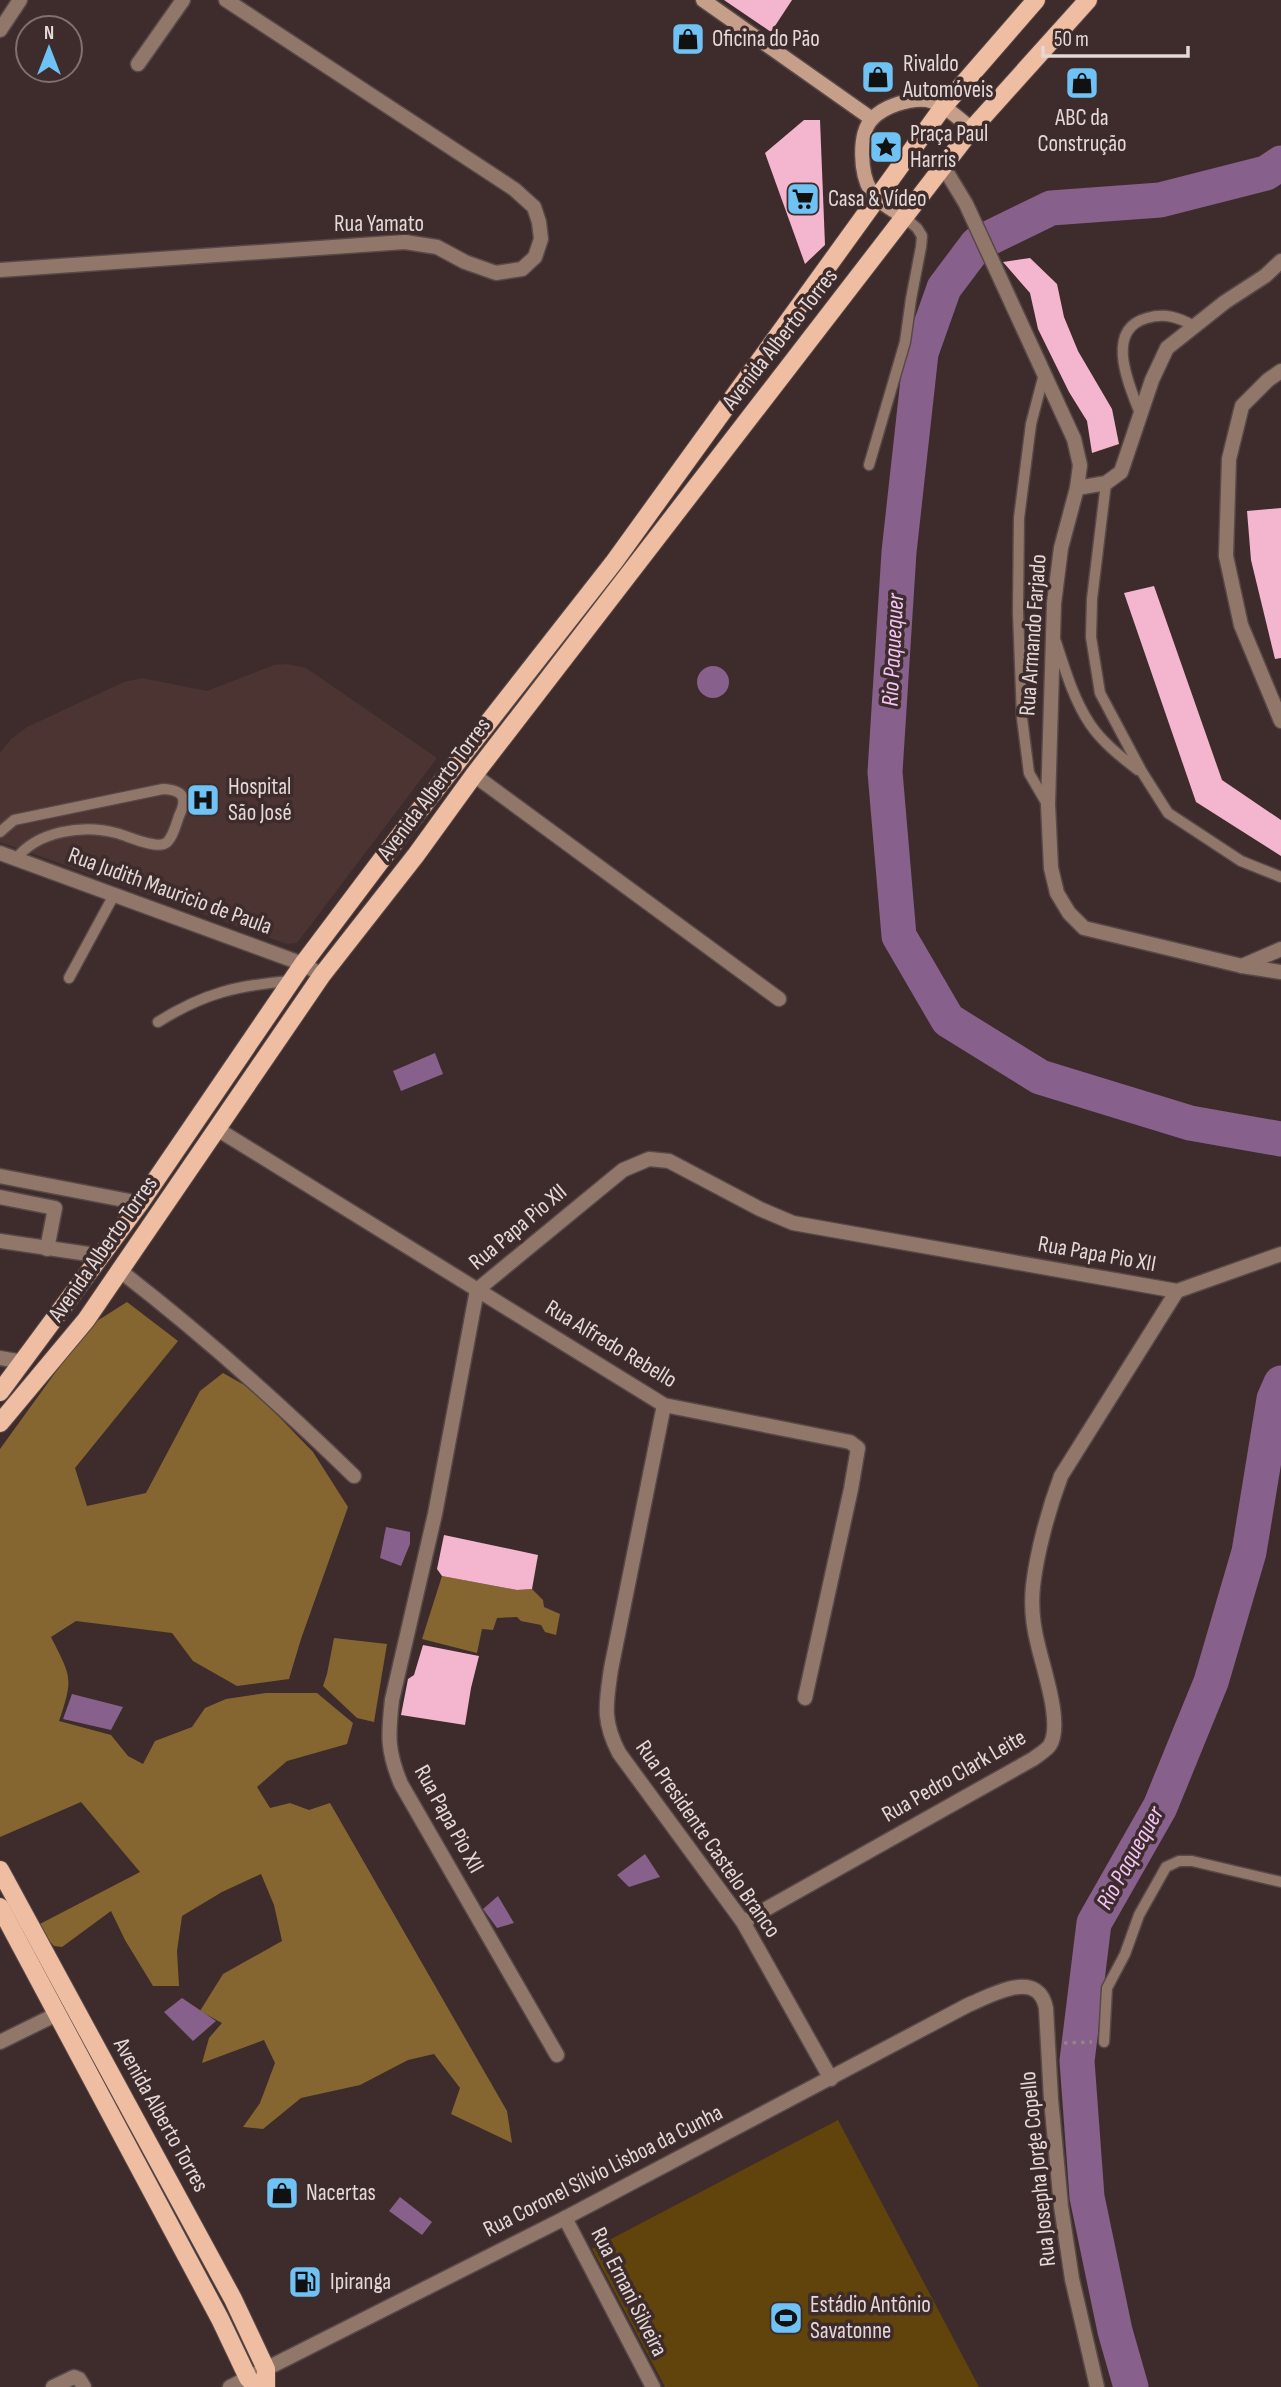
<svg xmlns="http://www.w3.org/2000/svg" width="1281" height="2387" viewBox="0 0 1281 2387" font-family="'Sofia Sans Condensed',sans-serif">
  <rect width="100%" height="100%" fill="#3d2c2b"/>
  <polygon fill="#4c3433" points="287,664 306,668 437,758 297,943 287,944 0,842 0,753 11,739 27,727 124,682 142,678 207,691 274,665"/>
  <polygon fill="#60440c" points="838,2120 979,2387 665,2387 592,2249"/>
  <g fill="#856631">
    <path d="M127,1302L178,1341L75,1468L87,1506L146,1493L200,1391L223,1373L253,1390L313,1452L348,1507L301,1639L289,1679L237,1686L193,1661L172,1633L76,1621L51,1637C71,1677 74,1677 59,1721L111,1735L128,1756L143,1764L155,1741L192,1727L205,1708L226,1699L266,1693H317L353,1723L347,1744L287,1761L257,1787L270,1808L290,1803L309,1810L330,1803L507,2111L512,2143L451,2114L460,2088L434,2054L408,2060L360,2085L301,2098L263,2129L243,2127L260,2103L275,2063L264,2040L202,2063L209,2038L222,2023L200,2011L223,1974L282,1941L274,1905L261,1874L222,1892L182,1916L177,1951L179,1986H153L125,1940L111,1911L62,1947L54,1946L36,1926L140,1872L81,1802L0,1837V1449L89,1326Z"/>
    <polygon points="442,1576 517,1590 532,1589 543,1600 544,1607 560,1614 556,1635 545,1632 541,1625 521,1621 517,1617 497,1618 493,1630 482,1629 477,1653 422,1639"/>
    <polygon points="334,1638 387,1644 374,1722 357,1718 323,1686 327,1674"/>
  </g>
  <g fill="#87608b">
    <circle cx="713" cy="682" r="16"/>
    <polygon points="435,1053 443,1074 401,1091 393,1071"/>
    <polygon points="386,1527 410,1532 410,1544 401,1566 380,1558"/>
    <polygon points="72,1694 123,1707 111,1730 63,1719"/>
    <polygon points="645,1854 660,1877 629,1887 617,1875"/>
    <polygon points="498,1896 514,1923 497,1928 483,1909"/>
    <polygon points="182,1998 216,2021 193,2041 164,2012"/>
    <polygon points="400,2197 432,2222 422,2235 389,2211"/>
  </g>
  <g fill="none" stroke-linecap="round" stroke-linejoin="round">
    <g stroke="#87608b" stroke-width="35">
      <polyline points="1281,163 1266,173 1160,200 1051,208 977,244 944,288 921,353 899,552 885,772 899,936 948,1020 1040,1077 1190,1123 1281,1139"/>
      <polyline points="1131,2387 1115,2331 1087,2197 1077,2061 1094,1923 1160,1807 1211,1682 1249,1552 1274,1399 1281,1383"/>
    </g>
  </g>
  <g fill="#f4b5cf">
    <polygon points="724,0 792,0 771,32"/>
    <polygon points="804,120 820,120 825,245 805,264 765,153"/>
    <polygon points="1030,258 1057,284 1064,317 1078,351 1112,409 1119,444 1092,453 1087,421 1069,392 1038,329 1030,293 1003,262"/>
    <polygon points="1281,508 1281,658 1275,659 1251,560 1247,511"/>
    <polygon points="1154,586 1222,780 1281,820 1281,856 1196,802 1124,593"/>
    <polygon points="444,1535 538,1555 532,1589 517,1590 442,1576 437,1569"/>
    <polygon points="423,1645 479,1656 471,1688 465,1725 401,1715 408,1679 414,1675"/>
  </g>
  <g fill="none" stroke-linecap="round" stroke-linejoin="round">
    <defs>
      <g id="service">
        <polyline points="1044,374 1031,424 1019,518 1018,612 1022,718 1029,773 1047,804"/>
        <path d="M1141,416C1130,387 1103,330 1147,318C1165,313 1178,317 1194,326"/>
        <polyline points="869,465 905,342 911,299 921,247 922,236 917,228 904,217"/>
        <polyline points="1106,483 1092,599 1091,637 1100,693 1142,772 1168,813 1241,861 1281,877"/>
        <path d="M1056,642C1065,670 1074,700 1090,724C1102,742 1121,757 1138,770"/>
        <path d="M0,832L14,820L163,789C183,790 188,797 179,816C176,824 172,841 164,844C153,848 128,836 116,833C84,824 37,831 16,859"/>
        <polyline points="69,978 114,895"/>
        <path d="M158,1022C204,993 238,985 292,981"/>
        <polyline points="1104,2042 1107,1988 1125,1954 1139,1915 1166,1867 1179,1861 1192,1861 1281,1882"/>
      </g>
      <g id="minor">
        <polyline points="0,30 20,0"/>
        <polyline points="138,64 183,0"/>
        <polyline points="0,270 405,242 437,247 465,262 496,273 522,269 535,257 541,239 539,222 534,207 514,189 226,0"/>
        <polyline points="1281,371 1268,380 1242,406 1229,459 1226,556 1241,625 1281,721"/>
        <polyline points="1077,488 1106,483 1121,472 1152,380 1167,348 1225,302 1265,276 1281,261"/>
        <polyline points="474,775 779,999"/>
        <polyline points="0,853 303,964 322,975"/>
        <polyline points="1242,966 1281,949"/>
        <polyline points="217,1129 664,1405 850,1442 858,1448 851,1489 805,1698"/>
        <polyline points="0,1176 140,1203"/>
        <polyline points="0,1197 55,1208 47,1249"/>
        <polyline points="0,1241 102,1256"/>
        <path d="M119,1270C202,1334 279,1403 354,1476"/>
        <polyline points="0,1358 23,1362"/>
        <path d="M664,1405L611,1669C606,1704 602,1720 619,1753L743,1922L831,2079"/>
        <path d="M743,1922L1033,1759C1038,1755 1047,1750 1050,1745C1063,1724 1043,1668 1038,1645C1033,1626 1031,1605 1033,1586C1037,1551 1049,1508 1061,1476L1177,1291"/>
        <polyline points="0,2042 57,2014"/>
        <path d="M557,2055L401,1784C387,1751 388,1735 392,1700L435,1514L477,1290L623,1170L649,1159L669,1161L760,1209L793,1223L1177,1291L1281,1254"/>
        <polyline points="565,2218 653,2387"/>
        <polyline points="53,2387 74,2377 79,2379 84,2387"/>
        <path d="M230,2387L565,2218L968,2005C992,1995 1038,1968 1046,2008L1051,2099L1061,2206L1072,2279L1097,2387"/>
      </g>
      <polyline id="tertiary" points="943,166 966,204 1074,439 1080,465 1077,488 1061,548 1054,603 1048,804 1051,868 1057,893 1069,913 1084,928 1242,966 1281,972"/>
      <g id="secondary">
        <polyline points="703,0 872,119"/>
        <path d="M904,217C893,210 878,202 871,191C860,174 858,134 872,119C884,106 910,98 927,100C943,103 959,119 972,129"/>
      </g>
      <g id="primary">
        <polyline points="0,1392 140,1203 303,964 404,830 614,562 943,107 1036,0"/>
        <polyline points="0,1423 86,1320 322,975 416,855 474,775 972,129 1088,0"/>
        <polyline points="0,1870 233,2299 266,2369 266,2387"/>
        <polyline points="0,1907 220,2319 248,2378 257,2387"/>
      </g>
    </defs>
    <use href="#service" stroke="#584847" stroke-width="13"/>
    <use href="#minor" stroke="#584847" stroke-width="17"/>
    <use href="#tertiary" stroke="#584847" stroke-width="17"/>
    <use href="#secondary" stroke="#584847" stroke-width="17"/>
    <use href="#primary" stroke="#584847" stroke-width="20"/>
    <polyline stroke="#938484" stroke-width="3.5" stroke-dasharray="3.5 5" stroke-linecap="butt" points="1064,2043 1092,2042"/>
    <use href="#service" stroke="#90776a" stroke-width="10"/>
    <use href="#minor" stroke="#90776a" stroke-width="14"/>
    <use href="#tertiary" stroke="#90776a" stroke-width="14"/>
    <use href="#secondary" stroke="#c59f8a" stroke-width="14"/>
    <use href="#primary" stroke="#efbda2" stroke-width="18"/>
  </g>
  <defs>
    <symbol id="shop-square" viewBox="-11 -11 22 22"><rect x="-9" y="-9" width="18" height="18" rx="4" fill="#6fc2f4" stroke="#3d2c2b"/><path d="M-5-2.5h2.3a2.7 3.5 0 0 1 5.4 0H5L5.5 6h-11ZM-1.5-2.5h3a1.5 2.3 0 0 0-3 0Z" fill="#111"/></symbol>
    <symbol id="sight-square" viewBox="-11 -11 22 22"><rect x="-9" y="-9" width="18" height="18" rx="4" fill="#6fc2f4" stroke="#3d2c2b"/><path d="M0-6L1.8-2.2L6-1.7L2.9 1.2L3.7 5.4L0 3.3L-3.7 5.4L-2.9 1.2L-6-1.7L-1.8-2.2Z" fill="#111"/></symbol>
    <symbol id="supermarket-square" viewBox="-11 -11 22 22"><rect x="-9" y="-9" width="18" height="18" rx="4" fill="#6fc2f4" stroke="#3d2c2b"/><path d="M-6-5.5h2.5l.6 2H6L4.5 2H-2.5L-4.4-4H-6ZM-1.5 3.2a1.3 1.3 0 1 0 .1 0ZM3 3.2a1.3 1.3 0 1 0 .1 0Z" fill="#111"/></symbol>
    <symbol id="hospital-square" viewBox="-11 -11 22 22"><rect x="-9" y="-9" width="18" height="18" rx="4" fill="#6fc2f4" stroke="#3d2c2b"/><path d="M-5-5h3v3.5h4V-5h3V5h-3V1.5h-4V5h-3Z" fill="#111"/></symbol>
    <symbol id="fuel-square" viewBox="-11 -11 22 22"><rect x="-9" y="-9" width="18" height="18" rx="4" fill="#6fc2f4" stroke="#3d2c2b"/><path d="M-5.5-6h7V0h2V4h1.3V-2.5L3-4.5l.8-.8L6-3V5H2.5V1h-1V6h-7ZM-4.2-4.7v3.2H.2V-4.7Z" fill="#111"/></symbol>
    <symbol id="stadium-square" viewBox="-11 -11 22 22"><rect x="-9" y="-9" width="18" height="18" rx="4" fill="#6fc2f4" stroke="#3d2c2b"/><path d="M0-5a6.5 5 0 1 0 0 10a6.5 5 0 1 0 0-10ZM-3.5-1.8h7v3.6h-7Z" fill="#111"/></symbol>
  </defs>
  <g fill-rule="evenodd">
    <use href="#shop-square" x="669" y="20" width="38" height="38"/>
    <use href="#shop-square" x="859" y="58" width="38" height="38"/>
    <use href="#shop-square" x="1063" y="64" width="38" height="38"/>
    <use href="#sight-square" x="867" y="128" width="38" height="38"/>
    <use href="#supermarket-square" x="784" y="180" width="38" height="38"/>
    <use href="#hospital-square" x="184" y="781" width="38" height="38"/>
    <use href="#shop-square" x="263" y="2174" width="38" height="38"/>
    <use href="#fuel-square" x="286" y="2263" width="38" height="38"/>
    <use href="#stadium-square" x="767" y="2299" width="38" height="38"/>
  </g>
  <g text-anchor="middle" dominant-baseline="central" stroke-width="7" stroke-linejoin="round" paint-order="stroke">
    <g font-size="23" fill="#e4d8d8" stroke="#3d2c2b" text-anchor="start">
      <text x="712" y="39">Oficina do Pão</text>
      <text x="903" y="64">Rivaldo<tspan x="903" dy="26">Automóveis</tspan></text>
      <text x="1082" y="118" text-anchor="middle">ABC da<tspan x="1082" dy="26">Construção</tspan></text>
      <text x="910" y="134">Praça Paul<tspan x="910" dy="26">Harris</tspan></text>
      <text x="828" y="199">Casa &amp; Vídeo</text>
      <text x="228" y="787">Hospital<tspan x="228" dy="26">São José</tspan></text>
      <text x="306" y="2193">Nacertas</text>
      <text x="330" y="2282">Ipiranga</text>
      <text x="810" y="2305">Estádio Antônio<tspan x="810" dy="26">Savatonne</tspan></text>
    </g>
    <g font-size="23" fill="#e4d8d8" stroke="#3d2c2b">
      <text x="379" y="224">Rua Yamato</text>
      <text transform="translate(780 339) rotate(-52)">Avenida Alberto Torres</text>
      <text transform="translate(1033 635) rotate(-86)">Rua Armando Farjado</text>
      <text transform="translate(434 789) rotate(-53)">Avenida Alberto Torres</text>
      <text transform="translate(170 891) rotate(20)">Rua Judith Mauricio de Paula</text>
      <text transform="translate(518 1227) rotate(-40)">Rua Papa Pio XII</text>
      <text transform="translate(103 1249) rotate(-55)">Avenida Alberto Torres</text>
      <text transform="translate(1097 1254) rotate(10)">Rua Papa Pio XII</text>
      <text transform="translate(611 1344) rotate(31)">Rua Alfredo Rebello</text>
      <text transform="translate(954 1776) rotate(-30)">Rua Pedro Clark Leite</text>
      <text transform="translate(449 1819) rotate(61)">Rua Papa Pio XII</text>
      <text transform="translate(708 1839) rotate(55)">Rua Presidente Castelo Branco</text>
      <text transform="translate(161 2115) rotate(61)">Avenida Alberto Torres</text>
      <text transform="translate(1038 2169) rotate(-96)">Rua Josepha Jorge Copello</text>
      <text transform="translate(603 2171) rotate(-27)">Rua Coronel Sílvio Lisboa da Cunha</text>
      <text transform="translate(629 2292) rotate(63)">Rua Ernani Silveira</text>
    </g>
    <g font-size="24" font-style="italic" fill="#f4c4f9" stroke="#3d2c2b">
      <text transform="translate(893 650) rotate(-87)">Rio Paquequer</text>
      <text transform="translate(1130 1858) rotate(-61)">Rio Paquequer</text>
    </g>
  </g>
  <g transform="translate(49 49)"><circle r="33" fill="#3d2c2b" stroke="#807170" stroke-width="2"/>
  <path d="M0-5L12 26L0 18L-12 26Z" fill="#6fc2f4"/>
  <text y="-10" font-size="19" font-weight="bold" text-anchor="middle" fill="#e4d8d8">N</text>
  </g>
  <path d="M1043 46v10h145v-10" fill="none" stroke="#e4d8d8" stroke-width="3.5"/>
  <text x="1054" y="46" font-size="21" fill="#e4d8d8" stroke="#3d2c2b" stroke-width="5" paint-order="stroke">50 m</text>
</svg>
